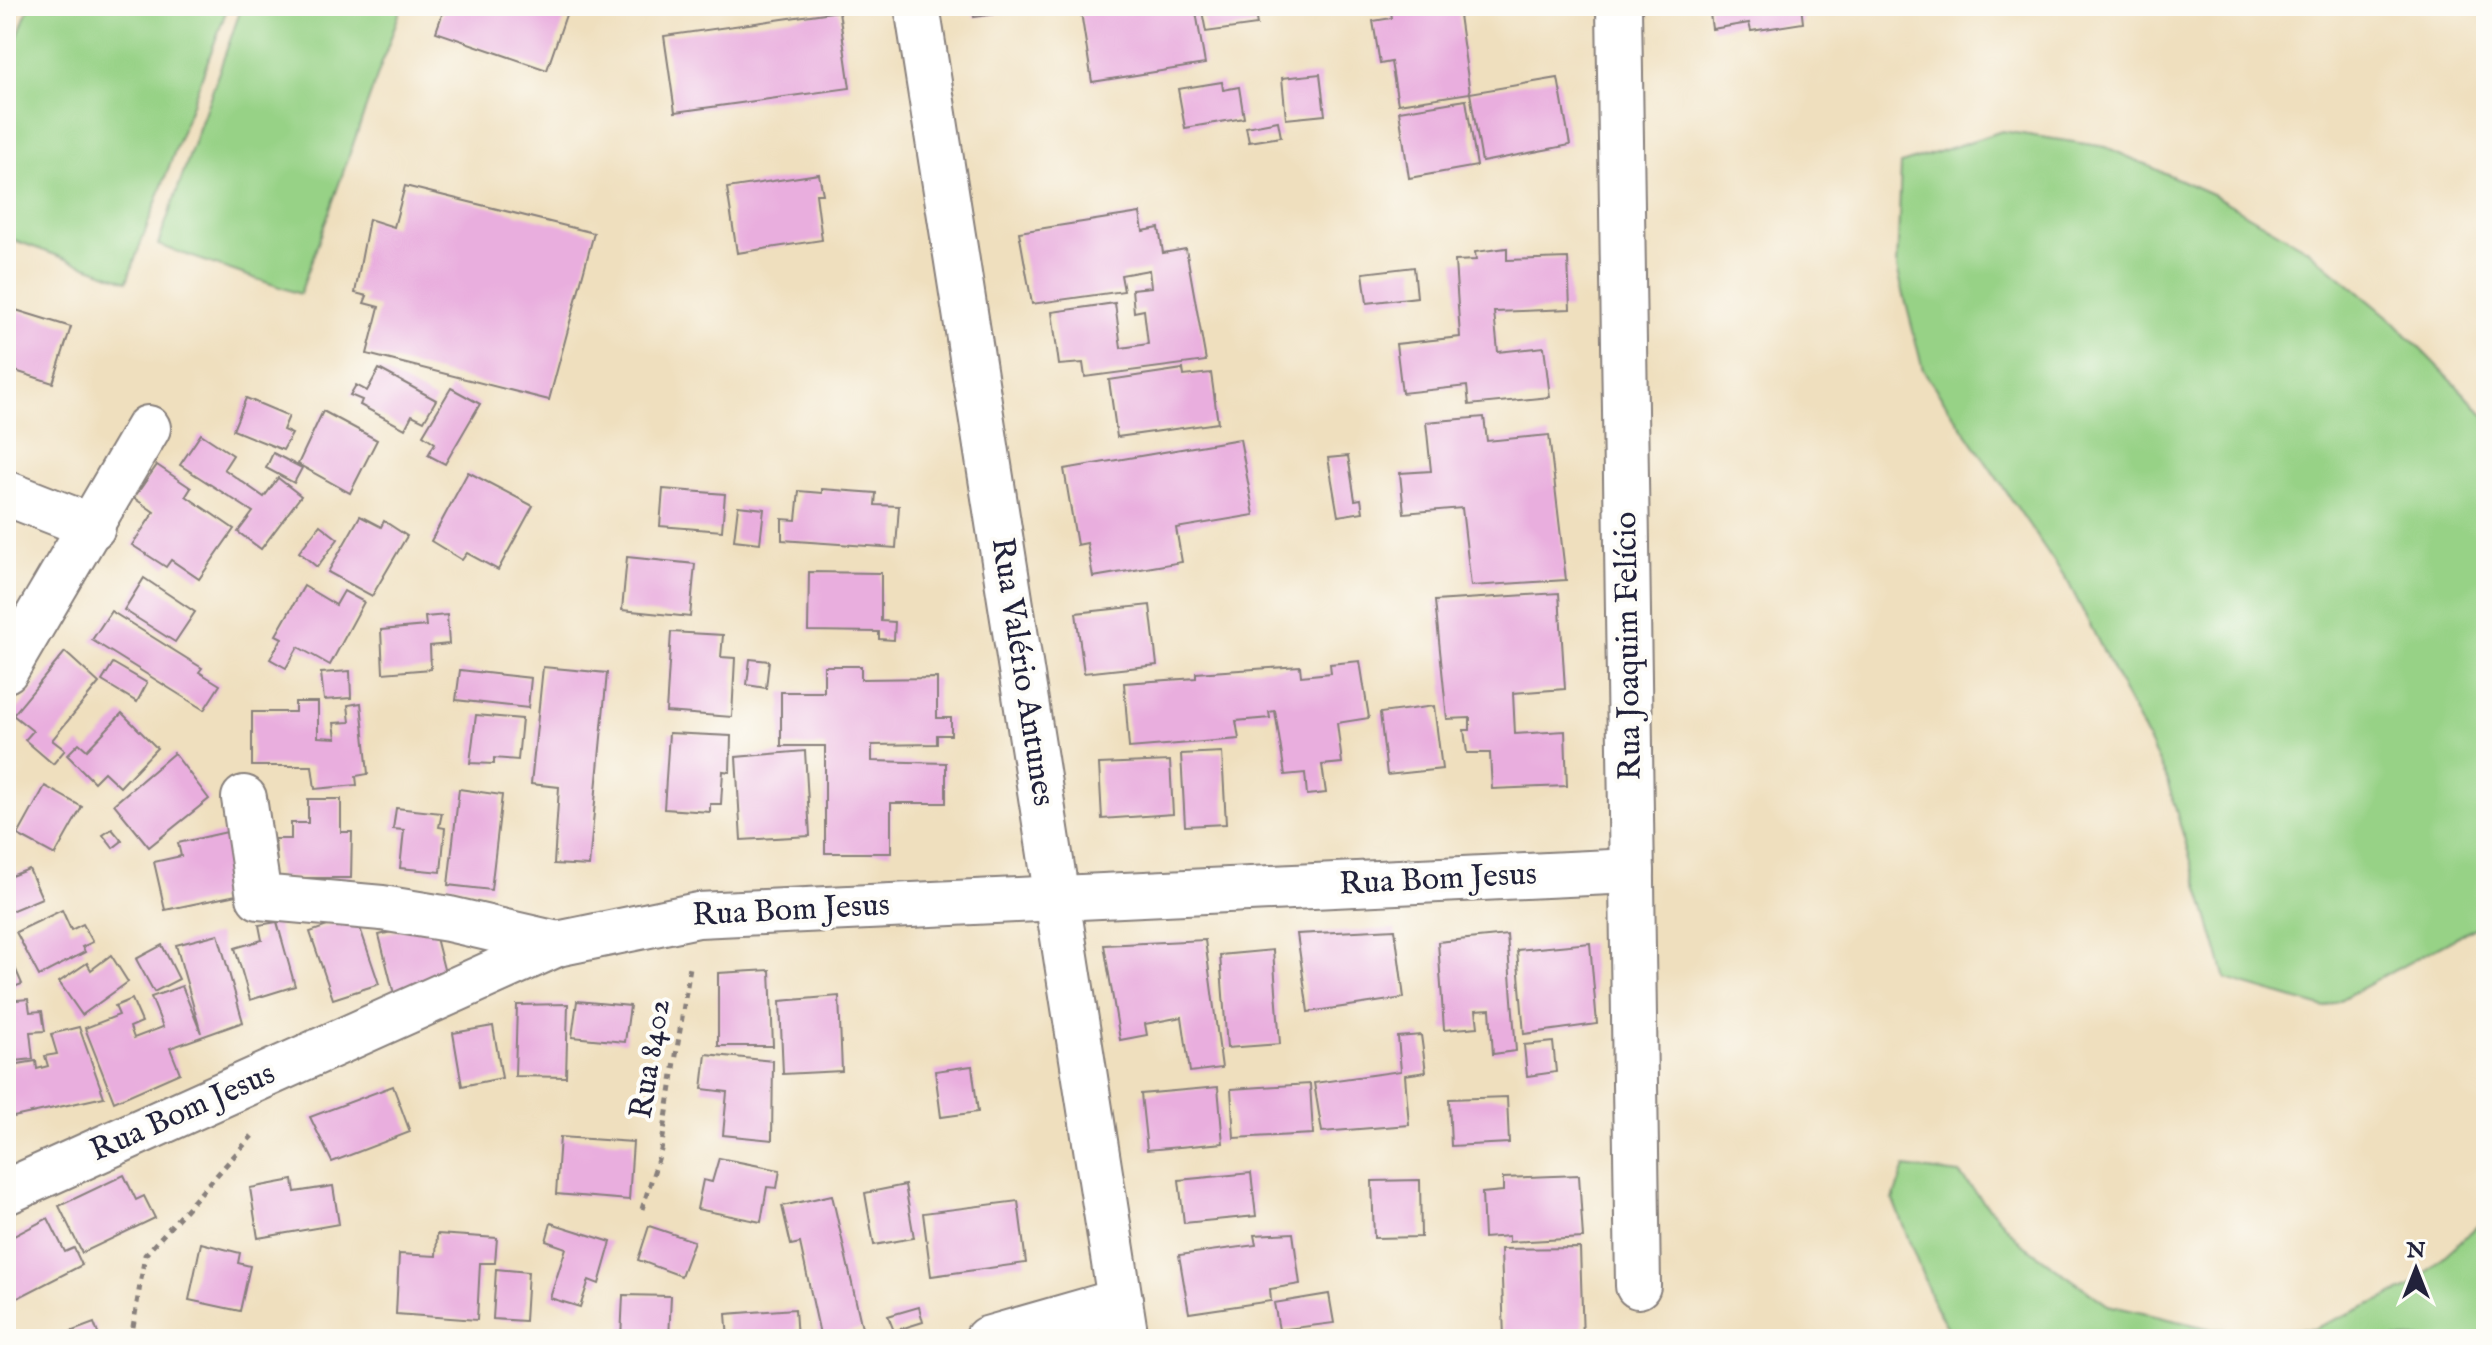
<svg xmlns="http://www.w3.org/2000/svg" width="2492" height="1345" viewBox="0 0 2492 1345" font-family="'IM FELL English',serif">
  <rect width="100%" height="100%" fill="#fdfcf7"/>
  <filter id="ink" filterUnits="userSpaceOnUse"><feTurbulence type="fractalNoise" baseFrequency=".0125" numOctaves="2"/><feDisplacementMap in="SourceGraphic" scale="16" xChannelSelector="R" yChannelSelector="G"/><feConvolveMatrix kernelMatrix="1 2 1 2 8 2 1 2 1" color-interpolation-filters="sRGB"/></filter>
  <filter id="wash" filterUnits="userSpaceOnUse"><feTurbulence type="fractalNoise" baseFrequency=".006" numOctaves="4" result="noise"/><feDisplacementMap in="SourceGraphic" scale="32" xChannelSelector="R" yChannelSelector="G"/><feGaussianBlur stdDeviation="1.8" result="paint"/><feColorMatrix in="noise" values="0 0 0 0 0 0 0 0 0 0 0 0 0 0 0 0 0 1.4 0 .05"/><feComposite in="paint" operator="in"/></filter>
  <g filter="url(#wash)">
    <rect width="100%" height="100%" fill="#efdfbe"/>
    <g fill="#97d286" stroke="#5c7a60" stroke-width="2">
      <polygon points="29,6 228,6 127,281 6,237 6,68"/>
      <polygon points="242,6 402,6 300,294 158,245"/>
      <polygon points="2002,131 2106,147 2212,194 2307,249 2391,319 2486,416 2486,921 2325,1008 2226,979 2166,777 2116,676 2068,582 1923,370 1897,268 1901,164"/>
      <polygon points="1905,1167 1959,1174 2021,1243 2108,1305 2212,1329 2313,1329 2409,1288 2486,1218 2486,1339 1955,1339 1935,1307 1893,1200"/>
    </g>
    <g id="blocks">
      <g fill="#e9aede">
        <polygon points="445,6 569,6 547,70 436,32"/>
        <polygon points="972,6 1037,6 1037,8 974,17"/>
        <polygon points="1080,6 1195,6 1205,64 1092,82"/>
        <polygon points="1201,6 1254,6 1257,25 1206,32"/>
        <polygon points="1390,6 1442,6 1443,11 1458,8 1470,93 1398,104 1391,62 1380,64 1373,21 1392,18"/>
        <polygon points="1709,6 1801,6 1803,23 1751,31 1749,23 1712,29"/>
        <polygon points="839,11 850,88 675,112 664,36"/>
        <polygon points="1320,74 1325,115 1286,119 1282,78"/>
        <polygon points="1558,78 1570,145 1482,162 1470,93"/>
        <polygon points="1222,82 1223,90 1239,87 1244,118 1185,128 1178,89"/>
        <polygon points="1466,100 1477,166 1409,178 1399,111"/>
        <polygon points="1278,121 1281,137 1249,142 1246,127"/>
        <polygon points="819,174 823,194 816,194 822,240 737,253 727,188"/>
        <polygon points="405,186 594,233 549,400 367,354 379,307 364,303 367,296 355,293 369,219 394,227"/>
        <polygon points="1140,213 1143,231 1159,228 1163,253 1186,249 1206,361 1085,377 1083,363 1059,365 1052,312 1115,303 1121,348 1148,344 1144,310 1134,312 1132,289 1151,287 1149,270 1121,275 1124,291 1032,304 1019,232"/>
        <polygon points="1507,248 1507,260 1568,258 1570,309 1494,312 1498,352 1544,347 1550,397 1469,405 1467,386 1402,393 1396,344 1460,337 1455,261 1476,260 1475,252"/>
        <polygon points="1414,267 1417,297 1367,303 1363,273"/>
        <polygon points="6,307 71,327 53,383 6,368"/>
        <polygon points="379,369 436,400 424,421 412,415 405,429 360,405 362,400 350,395 356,385 367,391"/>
        <polygon points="1183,369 1184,376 1211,373 1218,423 1117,437 1109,380"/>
        <polygon points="451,388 480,404 445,464 428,455 435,443 423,435"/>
        <polygon points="246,398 289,416 283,430 292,434 283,450 233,430"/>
        <polygon points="323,411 377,440 350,493 298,464"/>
        <polygon points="1484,417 1487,441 1549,435 1566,580 1471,586 1462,508 1404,513 1400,473 1431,471 1426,422"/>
        <polygon points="201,434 233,455 224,469 264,497 278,478 301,496 261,549 238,532 253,512 180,465"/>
        <polygon points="1240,439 1254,515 1176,528 1182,562 1093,577 1087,543 1077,545 1064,469"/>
        <polygon points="273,453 302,468 294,483 266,468"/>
        <polygon points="1348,456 1355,500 1361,499 1363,512 1338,516 1328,458"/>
        <polygon points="157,465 191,488 186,496 234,529 199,579 171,560 166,567 132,545 154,512 134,498"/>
        <polygon points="468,472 533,506 498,570 467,553 462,560 431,541"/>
        <polygon points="663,489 725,494 722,531 660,526"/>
        <polygon points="822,489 876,493 875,505 899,506 896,548 782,540 782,519 796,520 799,491 822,493"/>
        <polygon points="738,506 764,509 760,543 734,540"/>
        <polygon points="360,516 381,527 384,521 407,536 372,596 328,572"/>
        <polygon points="320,525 338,539 317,567 299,552"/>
        <polygon points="627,557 695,564 690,617 622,610"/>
        <polygon points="809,572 881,573 881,621 895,622 894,640 879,639 879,632 808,631"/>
        <polygon points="144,578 195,612 175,642 124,610"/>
        <polygon points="304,586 336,605 344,591 364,602 330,665 298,647 286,668 270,659 282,638 276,635"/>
        <polygon points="1559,593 1565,689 1513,693 1515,734 1565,731 1567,786 1492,789 1490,753 1467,753 1464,730 1470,730 1470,718 1447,719 1435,601"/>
        <polygon points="1150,605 1157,665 1084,673 1076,613"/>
        <polygon points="111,611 202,668 199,672 220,685 204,710 92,640"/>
        <polygon points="447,615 449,644 430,646 431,669 383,673 381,630 426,626 425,617"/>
        <polygon points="671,632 723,635 721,657 735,658 732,717 666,712"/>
        <polygon points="65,652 99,683 52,740 65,750 53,764 25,740 33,731 13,715"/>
        <polygon points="750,659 769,661 766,688 747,685"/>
        <polygon points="1360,661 1369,718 1337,723 1342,763 1322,765 1326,793 1307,795 1305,773 1285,775 1275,711 1269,712 1270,718 1236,721 1239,739 1129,748 1124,683 1196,678 1196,673 1300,666 1301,676 1331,673 1330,664"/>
        <polygon points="113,663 147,683 137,702 102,681"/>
        <polygon points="824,666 861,666 861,679 937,678 937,718 951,718 951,735 937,735 937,744 872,745 872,761 946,763 946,803 891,803 891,853 825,853 825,746 781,746 781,692 824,692"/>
        <polygon points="543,667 607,673 589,866 554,864 559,787 531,784"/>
        <polygon points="460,670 531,678 528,708 456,700"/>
        <polygon points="350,671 351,698 324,700 321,673"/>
        <polygon points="295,702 318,702 318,737 336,738 334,723 350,722 348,705 361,703 368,774 356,776 357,785 315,789 312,766 252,766 252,712 295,712"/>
        <polygon points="1434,706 1442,769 1387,775 1380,713"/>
        <polygon points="122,713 157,748 120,787 104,772 94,782 67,755 79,743 87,750"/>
        <polygon points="476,715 522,719 518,760 494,758 494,764 470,763"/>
        <polygon points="669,733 731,736 730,772 723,771 721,804 710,804 710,812 664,809"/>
        <polygon points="805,751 810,836 741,840 736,757"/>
        <polygon points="1222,752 1226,824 1185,826 1181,754"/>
        <polygon points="174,753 209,799 149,847 114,804"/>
        <polygon points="1170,761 1173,814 1102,819 1099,764"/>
        <polygon points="45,786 82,807 55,855 18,835"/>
        <polygon points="459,789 502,795 491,890 448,885"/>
        <polygon points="308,799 341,799 341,832 352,832 351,878 278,878 275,839 291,839 291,823 308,823"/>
        <polygon points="396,808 442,813 439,827 445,828 441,872 400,868 404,830 393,829"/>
        <polygon points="112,829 122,841 113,848 103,835"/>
        <polygon points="227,832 241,894 165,910 154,862 181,856 178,843"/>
        <polygon points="29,869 42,898 6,913 6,878"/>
        <polygon points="62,910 71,930 83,924 93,942 82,947 85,952 39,976 16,932"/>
        <polygon points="356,916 379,984 333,999 310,932"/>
        <polygon points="277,922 295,986 250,1000 235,948 262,940 259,925"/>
        <polygon points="432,922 447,981 394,994 379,935"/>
        <polygon points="1395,929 1404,998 1308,1012 1297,934"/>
        <polygon points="218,934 243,1022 170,1048 180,1073 114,1102 85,1028 119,1015 115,1006 132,999 142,1022 130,1027 134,1038 163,1027 151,997 182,986 201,1033 176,945"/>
        <polygon points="1507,935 1516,1051 1493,1054 1490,1009 1476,1010 1478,1027 1444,1030 1438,942"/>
        <polygon points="1205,940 1222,1068 1190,1072 1182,1017 1145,1024 1147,1035 1120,1040 1104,945"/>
        <polygon points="1590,943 1597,1024 1524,1034 1517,950"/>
        <polygon points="162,945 179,979 154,992 136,959"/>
        <polygon points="6,947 22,984 6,990"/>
        <polygon points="1273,950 1280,1044 1227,1048 1220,955"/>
        <polygon points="111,955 128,982 82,1015 59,982 87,963 91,970"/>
        <polygon points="770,970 773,1046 718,1046 718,973"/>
        <polygon points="839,996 842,1071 783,1074 780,1001"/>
        <polygon points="28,999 30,1012 42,1011 45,1031 30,1032 33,1059 6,1062 6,1001"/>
        <polygon points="577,1001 630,1006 625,1042 572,1037"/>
        <polygon points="568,1004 566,1077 515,1076 517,1005"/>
        <polygon points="493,1026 502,1078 462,1086 453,1033"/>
        <polygon points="79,1027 104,1097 9,1118 6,1066 36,1061 37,1069 48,1066 45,1056 57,1054 51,1034"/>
        <polygon points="1421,1035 1426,1072 1405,1075 1409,1125 1322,1132 1314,1083 1401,1071 1398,1037"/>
        <polygon points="1553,1042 1556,1072 1527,1076 1524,1045"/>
        <polygon points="706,1054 773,1061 772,1140 723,1135 727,1092 702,1089"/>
        <polygon points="972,1066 978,1112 941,1117 935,1071"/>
        <polygon points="1310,1084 1313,1134 1234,1138 1231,1089"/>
        <polygon points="393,1086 410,1132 332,1162 310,1117"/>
        <polygon points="1218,1087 1223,1143 1147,1150 1141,1094"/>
        <polygon points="1507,1097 1509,1143 1451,1146 1449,1099"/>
        <polygon points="560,1137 633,1142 629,1200 556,1194"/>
        <polygon points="719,1158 780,1170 777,1188 767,1187 761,1222 697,1209 703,1180 712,1182"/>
        <polygon points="1251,1173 1256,1216 1184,1223 1179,1180"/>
        <polygon points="124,1175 136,1200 144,1196 155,1218 82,1253 59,1206"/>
        <polygon points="1579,1175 1583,1238 1509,1242 1509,1236 1484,1238 1482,1193 1503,1191 1503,1178"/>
        <polygon points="293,1180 295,1192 333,1186 339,1224 258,1238 250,1188"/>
        <polygon points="1420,1180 1421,1237 1374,1238 1372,1181"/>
        <polygon points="905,1185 914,1238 874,1245 865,1193"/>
        <polygon points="832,1195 862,1328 821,1339 800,1243 791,1245 782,1206"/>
        <polygon points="1018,1201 1026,1263 931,1276 923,1213"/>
        <polygon points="48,1218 65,1252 74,1248 82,1265 14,1300 6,1284 6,1240"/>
        <polygon points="551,1223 611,1242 599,1284 589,1280 580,1307 550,1298 566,1248 546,1241"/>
        <polygon points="649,1226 694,1241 681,1276 638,1260"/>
        <polygon points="1293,1233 1300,1284 1270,1289 1271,1301 1189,1313 1179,1255 1256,1245 1254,1235"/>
        <polygon points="437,1234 497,1238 495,1263 480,1263 477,1320 396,1314 399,1254 436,1256"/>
        <polygon points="201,1243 240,1253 238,1263 250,1266 240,1311 189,1300"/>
        <polygon points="1580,1248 1583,1339 1504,1339 1501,1249"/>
        <polygon points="496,1269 528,1272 525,1321 493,1319"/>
        <polygon points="1329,1294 1334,1323 1279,1330 1274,1303"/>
        <polygon points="623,1295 671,1296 669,1339 621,1339"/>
        <polygon points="919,1307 923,1322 894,1331 888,1316"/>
        <polygon points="795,1309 797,1339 728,1339 726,1314"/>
        <polygon points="94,1323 100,1339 51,1339"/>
      </g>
    </g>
  </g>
  <g filter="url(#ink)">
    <use href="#blocks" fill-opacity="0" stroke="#88807c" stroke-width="2"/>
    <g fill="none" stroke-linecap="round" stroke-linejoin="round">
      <defs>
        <g id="minor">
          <polyline points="917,6 1126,1339"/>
          <polyline points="1619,6 1638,1286"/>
          <polyline points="6,493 93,527"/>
          <polyline points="6,670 148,428"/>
          <polyline points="244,798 259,897 382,908 449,919 557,944"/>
          <polyline points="6,1192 557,944 698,915 1632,871"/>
          <polyline points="987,1339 1120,1301"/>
        </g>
      </defs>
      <use href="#minor" stroke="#88807c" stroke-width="48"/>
      <g stroke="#88807c" stroke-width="5" stroke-dasharray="6 6" stroke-linecap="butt">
        <polyline points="642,1209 661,1150 690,967"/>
        <polyline points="131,1339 145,1255 252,1136"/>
      </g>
      <use href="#minor" stroke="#fff" stroke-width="44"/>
    </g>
  </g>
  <g text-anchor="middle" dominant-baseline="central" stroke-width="8" stroke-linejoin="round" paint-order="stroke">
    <g font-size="32" fill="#22223b" stroke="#fdfcf7">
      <text transform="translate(1629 646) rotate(-91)">Rua Joaquim Felício</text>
      <text transform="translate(1022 672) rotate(81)">Rua Valério Antunes</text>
      <text transform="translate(1438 880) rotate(-3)">Rua Bom Jesus</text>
      <text transform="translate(791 911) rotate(-3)">Rua Bom Jesus</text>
      <text transform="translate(651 1059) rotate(-81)">Rua 8402</text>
      <text transform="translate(183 1113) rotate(-24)">Rua Bom Jesus</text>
    </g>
  </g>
  <rect width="2492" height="1345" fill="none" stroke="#fdfcf7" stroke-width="32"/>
  <g transform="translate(2416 1269)" stroke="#fdfcf7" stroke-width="6" paint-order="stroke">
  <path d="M0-6L14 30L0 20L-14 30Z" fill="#22223b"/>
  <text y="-12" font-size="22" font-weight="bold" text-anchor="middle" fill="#22223b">N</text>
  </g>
</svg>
